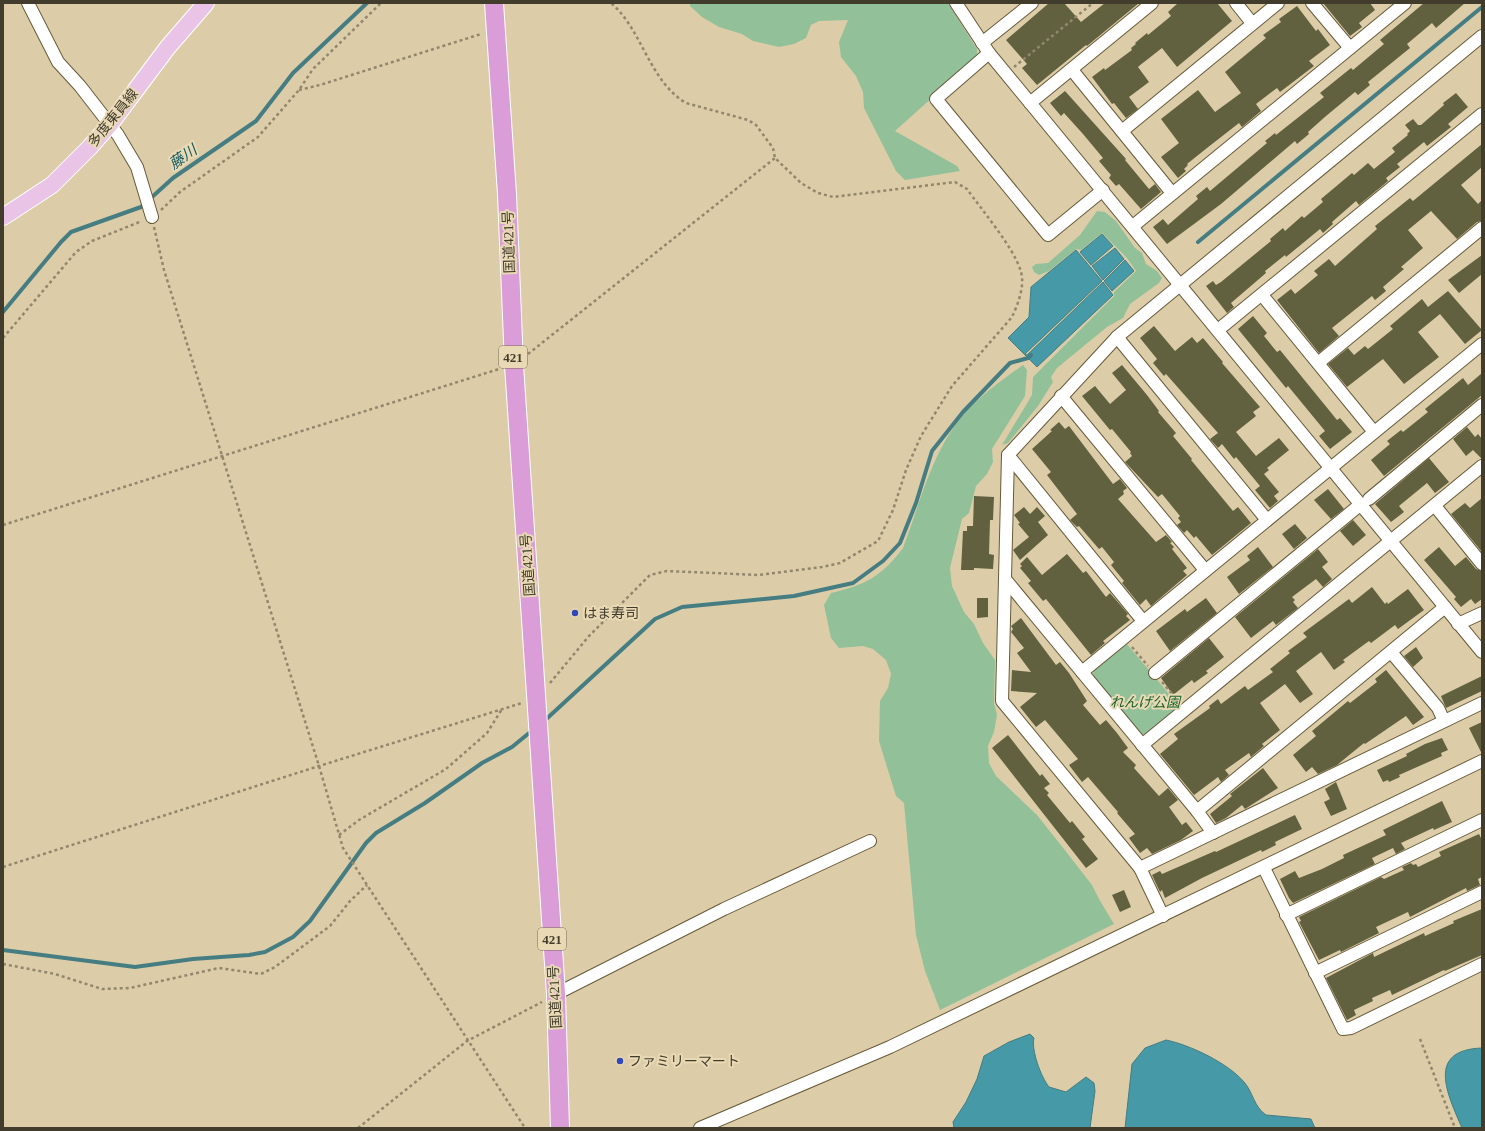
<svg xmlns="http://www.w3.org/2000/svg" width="1485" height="1131" viewBox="0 0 1485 1131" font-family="'Times New Roman','Noto Sans JP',serif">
  <rect width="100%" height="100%" fill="#dccda8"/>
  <g fill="#92c199">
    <polygon points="690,3 948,3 977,49 977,55 973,61 895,131 957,166 960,171 905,180 896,171 864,108 863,92 856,76 841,57 839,42 848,20 819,21 811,25 806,38 794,44 779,47 753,41 742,34 719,27 702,17 690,6"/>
    <polygon points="1097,211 1105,212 1116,221 1135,248 1142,253 1146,264 1157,271 1162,278 1159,283 1130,304 1123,318 1107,327 1057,368 1051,377 1053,382 1038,406 1008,443 1002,445 1032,395 1033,377 1114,296 1114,292 1136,271 1127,258 1102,233 1081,250 1076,249 1049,271 1039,275 1034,272 1032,267 1036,264 1048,263 1080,235"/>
    <path d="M1023,365L1027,370L1025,396L992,449L993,462L987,474L976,486L969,513L962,519L950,568L952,586L964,612L974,624L983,643L995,660L994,703L997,715L994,732L988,746L989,763L996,776L1037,815L1064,849L1092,885L1099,899L1114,924L940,1010L925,971L916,935L904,803L896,796L879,741L880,701L888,688L891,674L886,660L873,649L863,646L839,648L831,638L824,605L831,593C865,585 881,577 903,548C920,503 932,451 964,414C981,395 1002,380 1023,365Z"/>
    <polygon points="1126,643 1180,707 1144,735 1139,732 1093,676 1094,669"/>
  </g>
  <g fill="#4699a6" stroke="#457d82">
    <polygon points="1102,234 1113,246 1091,265 1080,252"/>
    <polygon points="1115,248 1124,259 1103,280 1092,266"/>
    <polygon points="1076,250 1102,281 1025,354 1027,355 1103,282 1113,295 1037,367 1008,338 1029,317 1031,287"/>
    <polygon points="1125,260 1134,271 1112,291 1104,281"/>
    <path d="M1030,1034L1034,1038C1031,1050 1041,1077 1049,1087L1066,1092L1086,1077L1094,1083L1095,1091L1090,1128H954L953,1122L966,1102L977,1079L984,1056L1009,1042Z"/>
    <path d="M1166,1040C1190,1045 1228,1063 1244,1082C1253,1092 1254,1107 1266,1115L1311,1119L1315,1128H1125L1132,1064L1145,1048Z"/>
    <path d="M1482,1048V1128H1462C1448,1095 1425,1050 1482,1048Z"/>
  </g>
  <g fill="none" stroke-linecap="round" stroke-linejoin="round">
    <g stroke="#457d82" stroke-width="4">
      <polyline points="1198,242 1482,7"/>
      <polyline points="3,312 61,242 71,232 141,207 173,178 256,121 293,73 367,3"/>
      <polyline points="542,723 655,619 682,607 794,596 853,583 883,561 900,543 916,503 932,451 963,412 1010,363 1028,358 1031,355"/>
      <polyline points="3,950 135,967 193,959 249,955 265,952 293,937 310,921 366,843 376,833 425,803 482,763 512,747 534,729"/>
    </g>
  </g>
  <g fill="#61613f">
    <polygon points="1049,3 1064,3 1081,22 1105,3 1139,3 1087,46 1086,45 1037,85 1022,68 1027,64 1006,40"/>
    <polygon points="1178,3 1217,3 1232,21 1177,67 1162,48 1139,66 1138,67 1149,82 1129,97 1138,109 1126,118 1114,103 1112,104 1092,77 1104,68 1105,70 1132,50 1131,48 1136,44 1135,43 1147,33 1148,35 1171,16 1168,12"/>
    <polygon points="1323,3 1370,3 1375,10 1359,23 1362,27 1350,36"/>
    <polygon points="1424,3 1465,3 1436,28 1432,23 1407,44 1410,48 1368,82 1370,85 1358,95 1355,92 1326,116 1308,132 1309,134 1297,144 1295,141 1221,204 1167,244 1153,227 1163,219 1168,225 1198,199 1196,196 1207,187 1210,191 1267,143 1265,141 1275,133 1276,135 1324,97 1320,93 1351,68 1353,70 1384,44 1380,40"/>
    <polygon points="1297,6 1316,31 1318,29 1330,45 1309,61 1314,66 1280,92 1277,88 1256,104 1261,111 1242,127 1239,123 1207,148 1187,164 1188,165 1184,169 1186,171 1178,178 1161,157 1179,143 1161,119 1198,90 1215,112 1241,93 1225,72 1266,38 1263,35 1281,22 1279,19"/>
    <polygon points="1065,91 1126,159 1125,160 1149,189 1155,184 1161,192 1141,209 1119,184 1116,186 1109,178 1111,175 1099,161 1103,158 1083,134 1064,113 1061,116 1050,103"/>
    <polygon points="1456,93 1468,107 1448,124 1451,127 1427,146 1424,142 1397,164 1400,167 1386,178 1388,181 1359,205 1356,201 1332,222 1333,224 1323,233 1320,229 1286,257 1285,255 1265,271 1266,273 1231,303 1234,307 1227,313 1206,286 1213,281 1216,285 1221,282 1271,241 1270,239 1283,228 1285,231 1302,216 1304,218 1323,202 1321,199 1352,173 1354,175 1368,163 1374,169 1395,152 1392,148 1408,135 1407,134 1410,131 1405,125 1413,119 1418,125 1421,125 1444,105 1443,103"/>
    <polygon points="1482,144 1482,167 1461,185 1478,204 1482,200 1482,221 1477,222 1457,239 1431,211 1408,230 1423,248 1401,267 1404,269 1383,287 1386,291 1375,300 1372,296 1332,328 1339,336 1319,353 1277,300 1291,289 1295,294 1318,275 1314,271 1329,259 1335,266 1377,229 1375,226 1410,198 1413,201"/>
    <polygon points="1482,255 1482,274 1459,293 1448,280"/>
    <polygon points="1448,291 1482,330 1465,344 1440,314 1418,332 1439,357 1404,384 1383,359 1347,387 1328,364 1348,348 1354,355 1365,346 1368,349 1393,329 1390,326 1422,299 1428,307"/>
    <polygon points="1253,316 1267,333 1264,336 1277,352 1280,350 1337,420 1340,418 1352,432 1330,449 1319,436 1325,431 1288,386 1286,388 1238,329"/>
    <polygon points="1154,326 1175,351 1192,337 1197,343 1203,338 1223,362 1222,363 1260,407 1253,412 1256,416 1236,432 1256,456 1279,438 1289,450 1267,468 1269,470 1264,474 1279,492 1274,496 1278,501 1270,508 1255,490 1260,486 1236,457 1234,459 1222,444 1218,448 1210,439 1218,433 1166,374 1164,376 1153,363 1157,359 1140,338"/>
    <polygon points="1122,365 1147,395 1159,411 1158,412 1176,433 1173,436 1192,459 1191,460 1233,511 1238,507 1251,523 1212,555 1196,536 1194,538 1187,530 1184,533 1177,525 1181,522 1178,518 1180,516 1162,494 1158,497 1125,462 1132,456 1130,453 1131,452 1112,429 1110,430 1082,396 1095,386 1110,404 1126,390 1112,373"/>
    <polygon points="1482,373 1482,395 1384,476 1371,460 1390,444 1387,441 1401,430 1403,432 1428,412 1425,409 1463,378 1468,385"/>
    <polygon points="1059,422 1065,429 1069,426 1113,484 1120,479 1127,488 1123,491 1124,494 1118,499 1156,542 1166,535 1172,542 1170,543 1174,547 1172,549 1187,568 1183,571 1187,575 1151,606 1146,599 1140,605 1122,583 1124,581 1111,565 1114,562 1102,547 1099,549 1079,526 1077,527 1070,520 1077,514 1047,475 1051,472 1032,449 1052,431 1050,430"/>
    <polygon points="1467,427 1475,437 1478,434 1482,439 1482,459 1473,450 1466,456 1453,439"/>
    <polygon points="1429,458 1449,482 1435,493 1427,483 1399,506 1404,512 1391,522 1375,504"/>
    <polygon points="1328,489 1344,509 1331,519 1314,500"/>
    <polygon points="974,496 994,497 993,520 990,520 989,554 994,555 993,569 974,568 974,570 961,570 963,531 967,531 967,526 973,526"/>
    <polygon points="1482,498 1482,552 1451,514 1465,503 1470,508"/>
    <polygon points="1024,507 1030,514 1037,507 1045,516 1038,522 1048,535 1020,560 1013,550 1029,537 1018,524 1020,523 1014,515"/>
    <polygon points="1353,520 1366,535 1353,546 1340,531"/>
    <polygon points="1295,524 1307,538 1294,549 1282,534"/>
    <polygon points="1258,547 1273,567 1239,594 1227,577 1250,560 1247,556"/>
    <polygon points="1439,547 1455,566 1466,557 1476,569 1482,571 1482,599 1475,604 1471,599 1461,607 1454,599 1456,597 1424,560"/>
    <polygon points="1318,549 1328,562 1322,567 1332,579 1323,587 1316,579 1292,597 1295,600 1293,602 1298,608 1276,625 1273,621 1251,638 1235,617"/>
    <polygon points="1067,554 1083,573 1086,571 1106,597 1110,593 1128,614 1126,616 1130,620 1103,641 1105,643 1091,655 1046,599 1043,601 1028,583 1031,581 1020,568 1022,566 1020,564 1027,557 1042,575"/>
    <polygon points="1372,587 1385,604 1387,602 1388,604 1408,589 1424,610 1398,629 1395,625 1371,643 1369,641 1343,660 1345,662 1334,670 1321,652 1296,671 1313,694 1300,703 1285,684 1260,703 1280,730 1262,744 1264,746 1251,757 1249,753 1225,770 1229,775 1221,782 1218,777 1194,795 1160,754 1178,739 1174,734 1210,708 1209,706 1218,699 1221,704 1245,686 1248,690 1273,672 1270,669 1290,653 1288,651 1307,637 1303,633 1349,599 1352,603"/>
    <polygon points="977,598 988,598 988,617 977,618"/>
    <polygon points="1206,598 1217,613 1170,651 1156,631 1185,609 1187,612"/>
    <polygon points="1021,618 1056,665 1060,662 1069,673 1087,701 1083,705 1100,725 1106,720 1117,733 1128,748 1123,752 1136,765 1134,768 1159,796 1168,788 1178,800 1169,807 1182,825 1186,822 1193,831 1181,840 1152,854 1147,848 1140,853 1129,838 1135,834 1117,813 1118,812 1088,777 1082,782 1069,765 1078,759 1045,720 1036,727 1020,707 1037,693 1011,691 1012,670 1031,672 1017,653 1024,648 1011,632 1013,629 1011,626"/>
    <polygon points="1209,638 1224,657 1206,671 1208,673 1194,683 1192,680 1173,695 1161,678"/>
    <polygon points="1416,647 1423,658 1413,667 1404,656"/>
    <polygon points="1386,670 1424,717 1413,725 1406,716 1365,744 1364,743 1337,765 1318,774 1312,767 1306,772 1293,755 1316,736 1312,731 1348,701 1350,703 1377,682 1375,679"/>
    <polygon points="1482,676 1482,691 1446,708 1441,696"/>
    <polygon points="1482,722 1482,754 1469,728"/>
    <polygon points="1008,735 1040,776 1042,774 1050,784 1044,788 1049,793 1047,795 1070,823 1072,821 1085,837 1082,839 1098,859 1086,868 992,748"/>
    <polygon points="1442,738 1448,750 1441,753 1442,756 1399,775 1400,777 1389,782 1388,780 1383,782 1377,770 1407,756 1406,754 1425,744"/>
    <polygon points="1263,768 1278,788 1245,809 1242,805 1226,818 1216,823 1210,814 1232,796 1230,794"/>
    <polygon points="1336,782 1347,809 1331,816 1324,802 1330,799 1325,789"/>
    <polygon points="1442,801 1452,822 1434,830 1433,828 1401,843 1405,849 1396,854 1393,848 1372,858 1375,864 1293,903 1289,898 1280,879 1295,871 1299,878 1322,869 1344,858 1343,855 1386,835 1383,830"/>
    <polygon points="1295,815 1302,829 1275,842 1276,845 1262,852 1261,850 1202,878 1165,898 1162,890 1160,892 1152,875 1160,871 1162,874 1215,851 1216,852"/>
    <polygon points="1479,834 1482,840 1482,877 1478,879 1480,885 1467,891 1466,888 1410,917 1408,912 1376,927 1379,933 1341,952 1340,950 1319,960 1299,922 1301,921 1299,917 1381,877 1384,879 1404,870 1402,867 1411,863 1413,865 1416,864 1418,867 1441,856 1439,852"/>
    <polygon points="1124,890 1131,907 1120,912 1112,895"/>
    <polygon points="1482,909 1482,955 1445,971 1444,970 1392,995 1390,990 1372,998 1373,1001 1354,1010 1356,1015 1347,1020 1326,978 1373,953 1374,957 1424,933 1425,936 1454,923 1453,921"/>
  </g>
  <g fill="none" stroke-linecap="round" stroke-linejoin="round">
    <defs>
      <g id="minor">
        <polyline points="28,3 58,62 80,86 118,135 137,167 152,217"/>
        <polyline points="956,3 989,53 1482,652"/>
        <polyline points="1236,3 1252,23"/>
        <polyline points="1312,3 1350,48"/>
        <polyline points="982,43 1032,3"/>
        <polyline points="989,53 936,99 1048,235 1103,190"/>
        <polyline points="1072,70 1172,193"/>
        <polyline points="1030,103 1152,3"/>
        <polyline points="1122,131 1278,3"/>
        <polyline points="1133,226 1405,3"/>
        <polyline points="1262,295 1374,432"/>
        <polyline points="1218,330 1482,114"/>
        <polyline points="1117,337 1267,520"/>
        <polyline points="1318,363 1482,228"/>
        <polyline points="1061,396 1205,570"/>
        <polyline points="1008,455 1143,621"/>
        <polyline points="1369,499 1482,405"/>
        <polyline points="1435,506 1482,564"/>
        <polyline points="1005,579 1197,811 1445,607"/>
        <polyline points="1458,624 1482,613"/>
        <polyline points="1391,652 1438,708 1444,721"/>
        <polyline points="1082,672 1482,344"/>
        <polyline points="1155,673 1361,504"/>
        <polyline points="1142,745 1482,466"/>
        <polyline points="1197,811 1213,833"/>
        <polyline points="1140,868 1482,703"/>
        <polyline points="1264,868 1343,1029 1351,1028 1482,964"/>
        <polyline points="1286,915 1482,820"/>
        <polyline points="1163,916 1140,868 1002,701 1008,455 1117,337 1482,36"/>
        <polyline points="1315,973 1482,892"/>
        <polyline points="556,994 724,909 870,841"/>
        <polyline points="700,1128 890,1047 1482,761"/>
      </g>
      <polyline id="major" points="3,217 52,185 90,147 111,123 168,47 206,3"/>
      <polyline id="highway" points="494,3 507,194 514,365 556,994 560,1128"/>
    </defs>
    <use href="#minor" stroke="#675a39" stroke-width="14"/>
    <use href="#major" stroke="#fff" stroke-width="18"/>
    <use href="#highway" stroke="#fff" stroke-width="20"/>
    <g stroke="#92876d" stroke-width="2.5" stroke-dasharray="3 3" stroke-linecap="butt">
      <polyline points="1014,67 1093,3"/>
      <polyline points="299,90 320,85 481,34"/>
      <polyline points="161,210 180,192 258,137 299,90 313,69 381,3"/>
      <polyline points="154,227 164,270 319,766 343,848 525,1128"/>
      <polyline points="3,338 76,252 92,241 142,221"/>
      <polyline points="528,354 775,158"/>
      <polyline points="3,525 499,369"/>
      <polyline points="1132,647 1148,666"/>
      <polyline points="1162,682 1178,701"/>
      <path d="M550,683L589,636L650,575L667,571L759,575L822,567L840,563L878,541L893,510L906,470L921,436L952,386L1012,317C1018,304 1025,286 1021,272C1015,249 981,209 967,189L955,182L833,197L818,193L801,183L775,158L773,148L756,125L748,120L686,103C649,81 642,29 611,3"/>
      <polyline points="339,835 359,820 446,769 487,733 502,709"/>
      <polyline points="3,867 319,766 522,703"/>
      <polyline points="3,964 55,974 102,989 130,988 219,968 261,974 275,967 330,926 350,901 367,885"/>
      <polyline points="1420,1039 1455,1128"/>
      <polyline points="358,1128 467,1041 542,1002"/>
    </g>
    <use href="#minor" stroke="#fff" stroke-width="12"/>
    <use href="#major" stroke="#e9c4e7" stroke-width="16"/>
    <use href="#highway" stroke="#db9dd7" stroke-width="18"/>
  </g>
  <g fill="#3048b9" stroke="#e9dab5" stroke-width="1.5">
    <circle cx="575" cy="613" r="4"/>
    <circle cx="620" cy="1061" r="4"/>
  </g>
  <g text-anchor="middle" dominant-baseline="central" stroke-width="4" stroke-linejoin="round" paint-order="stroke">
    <g fill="#e9dab5" stroke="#746b56" stroke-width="1">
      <rect x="499" y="346" width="28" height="22" rx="3"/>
      <rect x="538" y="928" width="28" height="22" rx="3"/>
    </g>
    <g font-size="13" font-weight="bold" fill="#423c2d">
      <text x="513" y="357">421</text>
      <text x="552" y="939">421</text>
    </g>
    <g font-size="14" fill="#423c2d" stroke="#e9dab5">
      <text transform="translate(113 118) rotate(-51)">多度東員線</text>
      <text transform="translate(509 242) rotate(-92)">国道421号</text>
      <text transform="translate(528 565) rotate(-94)">国道421号</text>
      <text transform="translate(555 997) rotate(-93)">国道421号</text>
    </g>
    <g font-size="14" fill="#423c2d" stroke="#e9dab5" text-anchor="start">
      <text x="583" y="613">はま寿司</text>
      <text x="628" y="1061">ファミリーマート</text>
    </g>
    <g font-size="14" font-style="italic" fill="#17632d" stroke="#e9dab5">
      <text x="1145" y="702">れんげ公園</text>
    </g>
    <g font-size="15" font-style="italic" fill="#125962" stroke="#e9dab5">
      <text transform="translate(183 157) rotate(-35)">藤川</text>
    </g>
  </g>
  <rect width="1485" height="1131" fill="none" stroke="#423c2d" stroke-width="8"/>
</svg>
